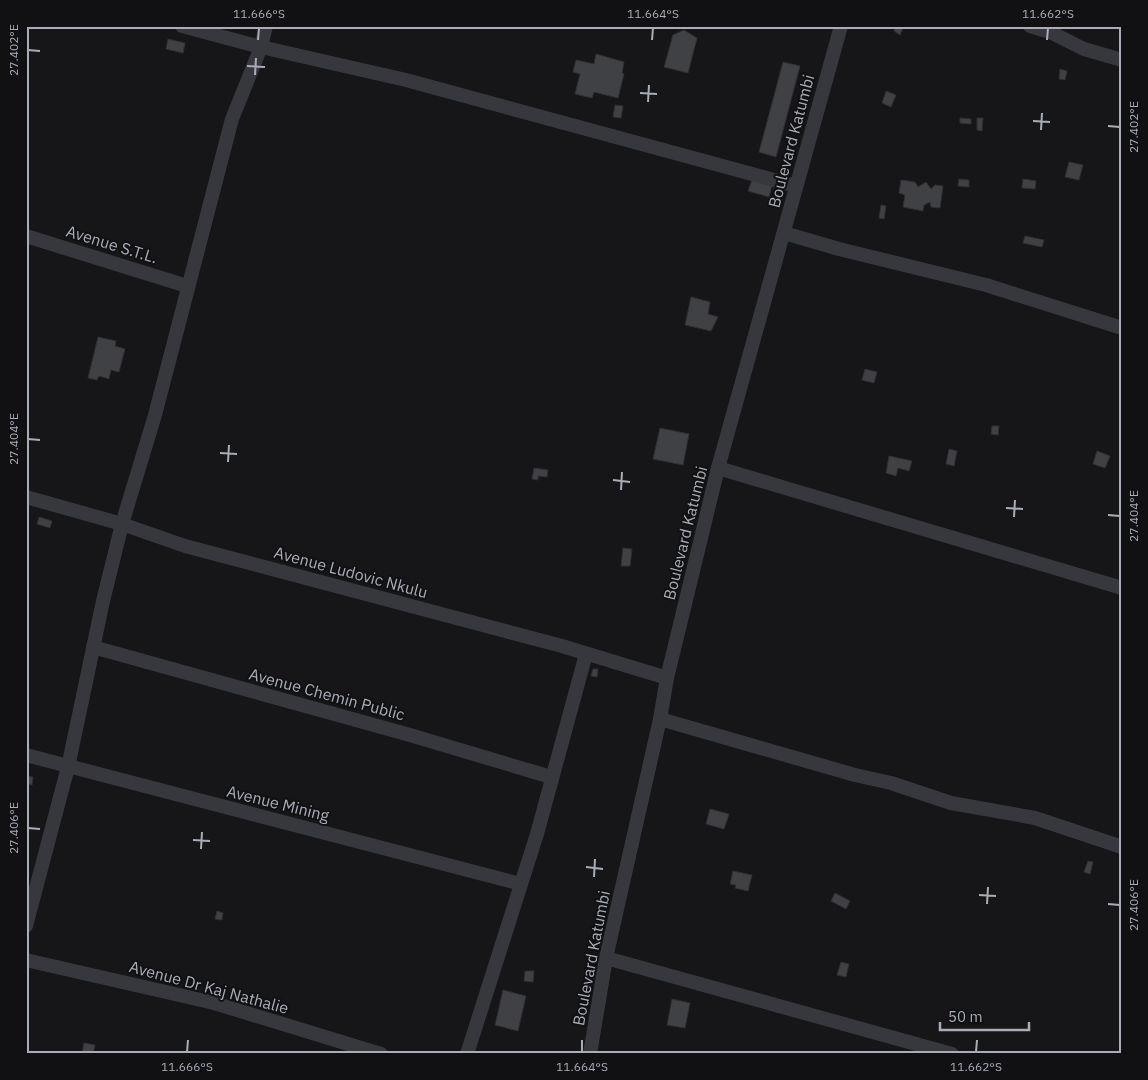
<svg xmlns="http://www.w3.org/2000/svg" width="1148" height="1080" viewBox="0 0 1148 1080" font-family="'IBM Plex Sans',sans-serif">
  <rect width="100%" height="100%" fill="#161618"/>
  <g fill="#404145" stroke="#303034">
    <polygon points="896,26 904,26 900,35 894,31"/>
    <polygon points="684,30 697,38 688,73 664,67 673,35"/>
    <polygon points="168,39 185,43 183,53 166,49"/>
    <polygon points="596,54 624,62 622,73 624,74 618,98 594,92 592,98 575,94 580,74 573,72 576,60 594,64"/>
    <polygon points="783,62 800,66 776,157 759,152"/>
    <polygon points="1060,69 1067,71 1065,80 1059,79"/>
    <polygon points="886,91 896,95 891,107 882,103"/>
    <polygon points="615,105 623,106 621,118 613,117"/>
    <polygon points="960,118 971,119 971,124 960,123"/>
    <polygon points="977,118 983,118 982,131 977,130"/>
    <polygon points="1069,162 1083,165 1079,180 1065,177"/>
    <polygon points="959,179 969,180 969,187 958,186"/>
    <polygon points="1023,179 1036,181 1035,189 1022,188"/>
    <polygon points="752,180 772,185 769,197 748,191"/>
    <polygon points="901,180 915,182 918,187 926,182 931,189 935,185 943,186 940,208 931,207 930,202 924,205 923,211 903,207 905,195 899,193"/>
    <polygon points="881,205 886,206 884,219 879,218"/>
    <polygon points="1025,236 1044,240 1042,247 1023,243"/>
    <polygon points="691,297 710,302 708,314 718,317 711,331 685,325"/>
    <polygon points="98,337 116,341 115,346 125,349 119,372 111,370 109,379 99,376 97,380 88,378"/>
    <polygon points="865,369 877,372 874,383 862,380"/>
    <polygon points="992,426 999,426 998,435 991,434"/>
    <polygon points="660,428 689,434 683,465 653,459"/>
    <polygon points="949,449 957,451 954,466 946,464"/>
    <polygon points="1097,451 1110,456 1105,468 1093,464"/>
    <polygon points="889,456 912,461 909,471 898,468 896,476 886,473"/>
    <polygon points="534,468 548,470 547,477 538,476 538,480 532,479"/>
    <polygon points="39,517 52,521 50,528 37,524"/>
    <polygon points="623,548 632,549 630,566 621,566"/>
    <polygon points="593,669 598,669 597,677 591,676"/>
    <polygon points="26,776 33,777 32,785 26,784"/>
    <polygon points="710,809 729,814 724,829 706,824"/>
    <polygon points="1088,861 1093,862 1090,874 1084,872"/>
    <polygon points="733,871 752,875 748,891 735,888 736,885 730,884"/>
    <polygon points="835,893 850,901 846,909 831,901"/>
    <polygon points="217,911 223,913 222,920 215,919"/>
    <polygon points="841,962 849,964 846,977 837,975"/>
    <polygon points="525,971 534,971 533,982 524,981"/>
    <polygon points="503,990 526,996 518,1031 495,1025"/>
    <polygon points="672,999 690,1003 685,1028 667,1025"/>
    <polygon points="84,1043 95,1045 93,1054 82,1054"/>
  </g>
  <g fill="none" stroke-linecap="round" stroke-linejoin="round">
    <g stroke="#37383d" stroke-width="14">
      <polyline points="182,26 261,47 406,80 796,186"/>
      <polyline points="1030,26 1050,32 1084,49 1122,60"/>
      <polyline points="784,233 839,249 986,285 1122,328"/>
      <polyline points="26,236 187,286"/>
      <polyline points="718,468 1122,588"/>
      <polyline points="26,497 122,524 185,546 562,646 667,678"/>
      <polyline points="93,647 410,735 551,777"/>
      <polyline points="660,719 855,775 891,783 951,803 1035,818 1122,847"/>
      <polyline points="26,755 521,884"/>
      <polyline points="26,926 68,767 103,601 122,524 155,415 232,119 261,47 266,26"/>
      <polyline points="606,958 952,1054"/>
      <polyline points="26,960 214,1003 381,1054"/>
      <polyline points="467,1054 537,834 586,654"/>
      <polyline points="590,1054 606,958 660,719 667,678 718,468 841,26"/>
    </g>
  </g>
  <path fill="none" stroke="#a8adb8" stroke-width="2" d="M258,40L259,28M652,40L653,28M1047,40L1048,28M28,50L40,51M247,66L265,67M255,75L256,58M640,93L657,94M648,102L649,85M1033,121L1050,122M1108,126L1120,127M1041,130L1042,113M28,439L40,440M220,453L237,454M228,462L229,445M613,480L630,482M621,490L622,472M1006,508L1023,509M1108,515L1120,516M1014,517L1015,500M28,828L40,829M193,840L210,841M201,849L202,832M586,867L603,869M594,877L595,859M979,895L996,896M987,904L988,887M1108,904L1120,905M187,1052L188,1040M582,1052V1040M976,1052L977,1040"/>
  <g text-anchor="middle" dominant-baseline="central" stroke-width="4" stroke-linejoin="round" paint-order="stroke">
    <g font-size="16" fill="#a8adb8" stroke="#111113">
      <text transform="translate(791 141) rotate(-75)">Boulevard Katumbi</text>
      <text transform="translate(112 244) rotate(17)">Avenue S.T.L.</text>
      <text transform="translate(685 533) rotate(-76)">Boulevard Katumbi</text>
      <text transform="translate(351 572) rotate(15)">Avenue Ludovic Nkulu</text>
      <text transform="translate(327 694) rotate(15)">Avenue Chemin Public</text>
      <text transform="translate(278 803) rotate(14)">Avenue Mining</text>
      <text transform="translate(591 958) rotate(-79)">Boulevard Katumbi</text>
      <text transform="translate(209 987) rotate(15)">Avenue Dr Kaj Nathalie</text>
    </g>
  </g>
  <rect width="1148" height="1080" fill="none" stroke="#111113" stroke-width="55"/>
  <path d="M940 1022v8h89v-8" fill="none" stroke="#a8adb8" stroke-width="2.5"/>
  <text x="948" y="1022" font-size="15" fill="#a8adb8" stroke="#111113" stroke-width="4" paint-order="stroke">50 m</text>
  <rect x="28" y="28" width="1092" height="1024" fill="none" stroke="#a8adb8" stroke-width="2"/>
  <g font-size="12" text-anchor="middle" fill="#a8adb8">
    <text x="259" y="18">11.666°S</text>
    <text x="653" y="18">11.664°S</text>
    <text x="1048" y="18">11.662°S</text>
    <text transform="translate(14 50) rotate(-90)" y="4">27.402°E</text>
    <text transform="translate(1134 127) rotate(-90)" y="4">27.402°E</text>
    <text transform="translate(14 439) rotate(-90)" y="4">27.404°E</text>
    <text transform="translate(1134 516) rotate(-90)" y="4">27.404°E</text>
    <text transform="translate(14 828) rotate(-90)" y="4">27.406°E</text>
    <text transform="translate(1134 905) rotate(-90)" y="4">27.406°E</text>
    <text x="187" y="1071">11.666°S</text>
    <text x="582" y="1071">11.664°S</text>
    <text x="976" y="1071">11.662°S</text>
  </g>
</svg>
